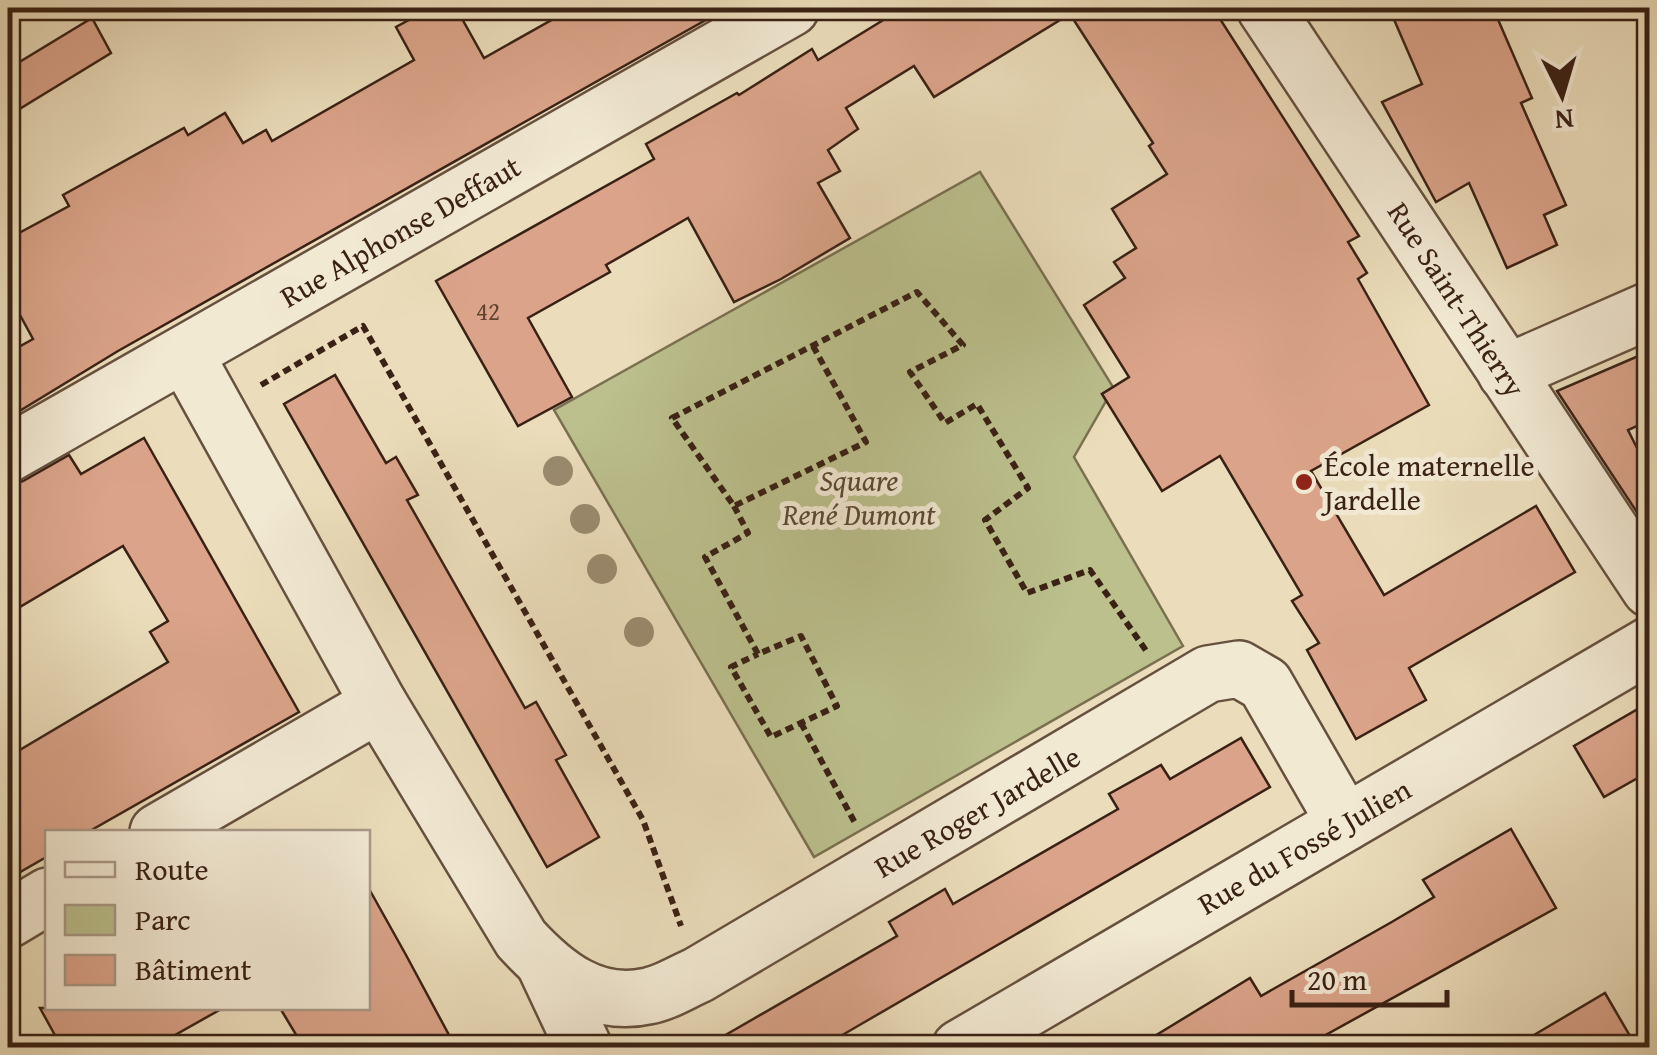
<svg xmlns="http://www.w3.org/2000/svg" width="1657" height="1055" viewBox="0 0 1657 1055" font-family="'Gentium Book Plus',serif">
  <rect width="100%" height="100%" fill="#ebddbb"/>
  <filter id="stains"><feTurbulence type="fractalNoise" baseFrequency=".002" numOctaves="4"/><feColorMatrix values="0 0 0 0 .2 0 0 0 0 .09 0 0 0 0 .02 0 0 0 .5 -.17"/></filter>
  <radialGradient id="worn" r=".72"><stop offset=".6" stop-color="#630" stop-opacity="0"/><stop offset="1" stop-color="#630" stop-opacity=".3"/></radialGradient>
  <polygon fill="#bbc08d" stroke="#7a7051" stroke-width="2.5" points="980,172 1113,387 1102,394 1106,401 1074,457 1183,646 814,857 554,410"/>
  <g fill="#dba48a" stroke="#3a2115" stroke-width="2.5">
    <polygon points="431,8 456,8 484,58 573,8 727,8 118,351 8,418 8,353 33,339 8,293 8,239 69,206 63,195 184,128 188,135 225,113 243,143 266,130 272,141 414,60 396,27"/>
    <polygon points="903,8 1213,8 1359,236 1348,242 1367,273 1358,279 1429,405 1311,471 1384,595 1536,506 1575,572 1409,668 1426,700 1356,739 1307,650 1319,643 1292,601 1302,595 1220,456 1162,491 1102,394 1129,377 1084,305 1125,278 1114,262 1136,248 1112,209 1167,174 1149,146 1153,143 1070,14 934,97 914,66 846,108 858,129 828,150 840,171 818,183 850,238 781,279 734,302 688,218 606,265 610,272 528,318 572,397 518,426 436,281 654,159 646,144 737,93 739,95 812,49 818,60"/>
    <polygon points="1389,8 1493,8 1532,98 1521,103 1566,205 1544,215 1557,245 1507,268 1469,183 1436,202 1382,102 1422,84"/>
    <polygon points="92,18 111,53 8,116 8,69"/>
    <polygon points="1650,351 1650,420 1628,430 1650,474 1650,532 1557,391"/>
    <polygon points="335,375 386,463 396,457 418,495 407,500 525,708 536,702 566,755 556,760 599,837 547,867 284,404"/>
    <polygon points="144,438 299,712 88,832 48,832 48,856 8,879 8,757 168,662 150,632 168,621 123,546 8,614 8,485 23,481 69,455 81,474"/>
    <polygon points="1650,702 1650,771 1604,797 1574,746"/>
    <polygon points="1241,738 1270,787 863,1023 820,1048 703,1048 897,936 889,922 945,889 953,904 1118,809 1109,794 1161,765 1170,779"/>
    <polygon points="1511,829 1556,908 1302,1048 1135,1048 1250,978 1261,996 1390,923 1434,897 1423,880"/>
    <polygon points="368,887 406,955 456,1048 304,1048 280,1008 368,1008"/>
    <polygon points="1605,993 1637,1048 1512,1048"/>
    <polygon points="40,1008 223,1008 152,1048 62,1048"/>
  </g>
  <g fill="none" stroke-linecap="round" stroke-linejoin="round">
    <defs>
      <g id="minor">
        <polyline points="1265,8 1650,589"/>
        <path d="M185,354L379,704L521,939C555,976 595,1008 648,996C665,993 682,982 698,975L1208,674L1239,669L1265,684L1345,823"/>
        <polyline points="1506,373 1650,310"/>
        <polyline points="8,454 791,8"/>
        <polyline points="158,832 379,704"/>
        <polyline points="8,920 48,896"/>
        <polyline points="545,965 584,1048"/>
        <polyline points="960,1048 1650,645"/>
      </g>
    </defs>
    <use href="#minor" stroke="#66503e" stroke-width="60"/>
    <g stroke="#3a2115" stroke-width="6" stroke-dasharray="8 5" stroke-linecap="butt">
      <polyline points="813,346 866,442 734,506 672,418 917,292 963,345 910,372 945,423 977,404 1028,488 985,520 1027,593 1090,570 1147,652"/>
      <polyline points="261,385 363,326 643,820 681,926"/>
      <polyline points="734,506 748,533 705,557 758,654 801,636 837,706 771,737 731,667 758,654"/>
      <polyline points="801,723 855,823"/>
    </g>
    <use href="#minor" stroke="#f2e9d3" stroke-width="55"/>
  </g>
  <g fill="#9b8c70">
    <circle cx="558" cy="471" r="15"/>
    <circle cx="585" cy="519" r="15"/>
    <circle cx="602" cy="569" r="15"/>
    <circle cx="639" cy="632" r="15"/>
  </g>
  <circle fill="#8f2418" stroke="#f2e9d3" stroke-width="4" cx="1304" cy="482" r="10"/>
  <g text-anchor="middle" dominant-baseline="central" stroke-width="10" stroke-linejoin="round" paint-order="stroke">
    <g font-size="25" fill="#624232">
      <text x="488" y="311">42</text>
    </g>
    <g font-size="30" fill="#3a2115" stroke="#f2e9d3">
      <text transform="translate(400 231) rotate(-30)">Rue Alphonse Deffaut</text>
      <text transform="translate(1457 299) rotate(57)">Rue Saint-Thierry</text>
      <text transform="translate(977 811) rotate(-30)">Rue Roger Jardelle</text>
      <text transform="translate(1304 846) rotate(-30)">Rue du Fossé Julien</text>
    </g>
    <g font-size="30" fill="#3a2115" stroke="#f2e9d3" text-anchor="start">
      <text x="1324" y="465">École maternelle<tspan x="1324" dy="34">Jardelle</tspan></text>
    </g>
    <g font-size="30" font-style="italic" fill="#5a4933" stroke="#f2e9d3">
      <text x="859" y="480">Square<tspan x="859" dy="34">René Dumont</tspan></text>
    </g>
  </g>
  <rect width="1657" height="1055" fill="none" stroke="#ebddbb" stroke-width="40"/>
  <rect x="10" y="10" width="1637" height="1035" fill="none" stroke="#3a2115" stroke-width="5"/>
  <rect x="20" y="20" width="1617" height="1015" fill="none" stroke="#3a2115" stroke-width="2.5"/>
  <rect x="45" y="830" width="325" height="180" fill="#f2e9d3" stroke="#a89987" stroke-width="2.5"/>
  <rect x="65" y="862" width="50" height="15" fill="#f2e9d3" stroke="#a89987" stroke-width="2.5"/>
  <text x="135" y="880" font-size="30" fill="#3a2115">Route</text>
  <rect x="65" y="905" width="50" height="30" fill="#bbc08d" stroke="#a89987" stroke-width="2.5"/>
  <text x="135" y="930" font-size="30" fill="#3a2115">Parc</text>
  <rect x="65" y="955" width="50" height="30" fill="#dba48a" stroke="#a89987" stroke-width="2.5"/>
  <text x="135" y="980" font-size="30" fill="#3a2115">Bâtiment</text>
  <g transform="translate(1562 95) rotate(175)" stroke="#f2e9d3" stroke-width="8" paint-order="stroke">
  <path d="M0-8L18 38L0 25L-18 38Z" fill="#3a2115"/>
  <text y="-15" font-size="28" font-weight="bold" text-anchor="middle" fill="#3a2115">N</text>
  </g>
  <path d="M1292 990v15h155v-15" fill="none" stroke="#3a2115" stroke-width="5"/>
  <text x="1307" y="990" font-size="30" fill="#3a2115" stroke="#f2e9d3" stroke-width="8" paint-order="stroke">20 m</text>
  <rect width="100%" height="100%" filter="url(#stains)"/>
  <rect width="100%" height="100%" fill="url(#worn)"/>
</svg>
